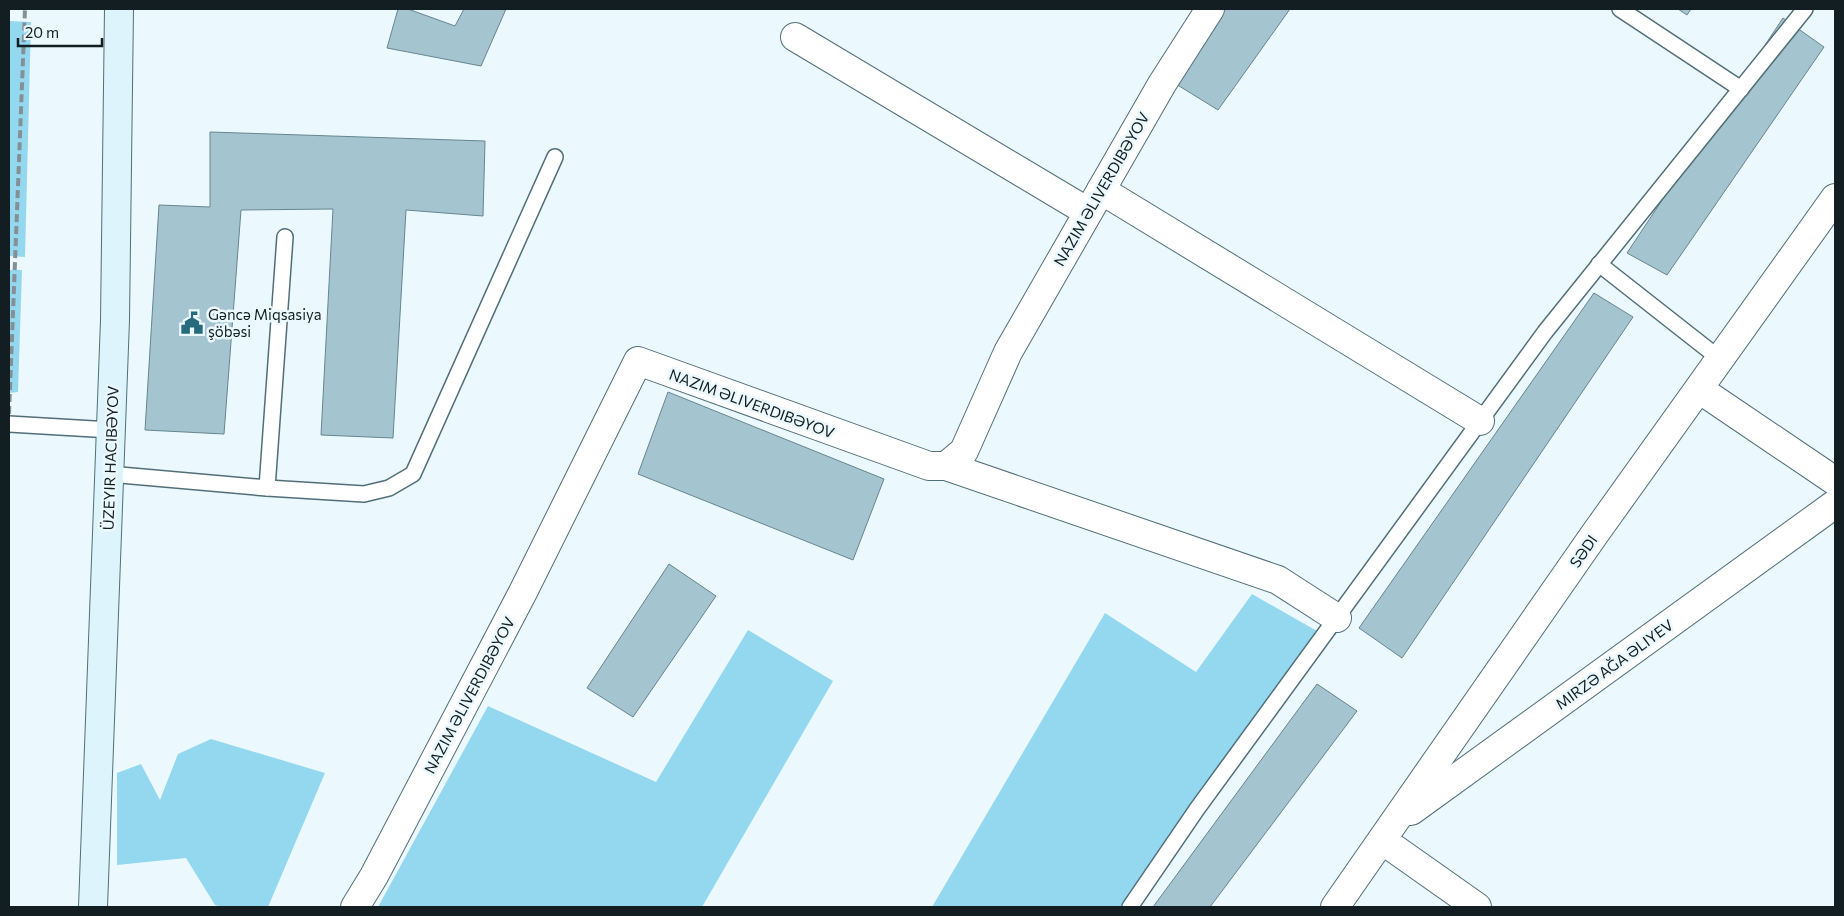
<svg xmlns="http://www.w3.org/2000/svg" width="1844" height="916" viewBox="0 0 1844 916" font-family="Commissioner,sans-serif">
  <rect width="100%" height="100%" fill="#ebf8fd"/>
  <g fill="#94d8f0">
    <polygon points="9,21 31,22 25,257 9,256"/>
    <polygon points="9,270 22,270 18,392 9,393"/>
    <polygon points="1252,594 1317,631 1123,907 932,907 1105,613 1196,672"/>
    <polygon points="748,630 833,681 702,907 378,907 488,706 656,782"/>
    <polygon points="211,739 325,773 268,907 222,907 215,905 186,858 117,865 117,773 141,764 160,800 178,754"/>
  </g>
  <g fill="#a4c4cf" stroke="#66858f">
    <polygon points="398,9 408,9 455,26 464,9 506,9 481,66 387,48"/>
    <polygon points="1221,9 1290,9 1218,110 1171,81"/>
    <polygon points="1678,9 1691,9 1687,15"/>
    <polygon points="1783,18 1824,47 1667,275 1627,253"/>
    <polygon points="210,132 485,141 483,216 406,210 393,438 321,435 333,209 241,210 224,434 145,430 159,205 210,207"/>
    <polygon points="1594,293 1633,317 1402,658 1359,628"/>
    <polygon points="668,392 884,479 853,560 638,474"/>
    <polygon points="669,564 716,596 633,717 587,688"/>
    <polygon points="1317,684 1357,711 1210,907 1153,907"/>
  </g>
  <g fill="none" stroke-linecap="round" stroke-linejoin="round">
    <defs>
      <g id="service">
        <polyline points="1620,9 1741,89"/>
        <polyline points="1599,264 1720,359"/>
        <polyline points="9,424 111,430"/>
        <polyline points="109,474 267,488 364,494 389,488 413,474 555,157"/>
        <polyline points="267,488 285,237"/>
        <polyline points="1130,907 1197,809 1545,332 1805,9"/>
      </g>
      <g id="minor">
        <polyline points="795,37 1088,212"/>
        <polyline points="1101,190 1480,421"/>
        <polyline points="1699,389 1835,481"/>
        <polyline points="946,466 1278,580 1337,618"/>
        <polyline points="1411,811 1835,504"/>
        <polyline points="1382,840 1477,907"/>
        <polyline points="355,907 374,876 523,592 638,361 929,466 946,466 964,451 1008,352 1162,84 1210,9"/>
        <polyline points="1335,907 1594,535 1835,198"/>
      </g>
      <polyline id="secondary" points="93,907 115,320 119,9"/>
    </defs>
    <use href="#service" stroke="#516f79" stroke-width="18"/>
    <use href="#minor" stroke="#516f79" stroke-width="30"/>
    <use href="#secondary" stroke="#516f79" stroke-width="30"/>
    <use href="#service" stroke="#fff" stroke-width="15"/>
    <use href="#minor" stroke="#fff" stroke-width="28"/>
    <use href="#secondary" stroke="#ddf4fc" stroke-width="28"/>
    <polyline stroke="#849095" stroke-width="4" stroke-dasharray="8 4" stroke-linecap="butt" points="9,414 25,9"/>
  </g>
  <defs>
    <symbol id="civic-bare" viewBox="-9 -9 18 18"><path d="M-.6-6.5H3V-4.5H.6V-3L4-1V1h2V6H-6V1h2V-1L-.6-3ZM-1.2 2.5V6h2.4V2.5Z" fill="#286a7d" stroke="#ebf8fd" stroke-width="2.5" paint-order="stroke"/></symbol>
  </defs>
  <g fill-rule="evenodd">
    <use href="#civic-bare" x="176" y="307" width="32" height="32"/>
  </g>
  <g text-anchor="middle" dominant-baseline="central" stroke-width="5" stroke-linejoin="round" paint-order="stroke">
    <g font-size="15" fill="#121e22" stroke="#ebf8fd">
      <text transform="translate(1101 189) rotate(-60)">NAZIM ƏLIVERDIBƏYOV</text>
      <text transform="translate(752 403) rotate(20)">NAZIM ƏLIVERDIBƏYOV</text>
      <text transform="translate(110 458) rotate(-88)">ÜZEYIR HACIBƏYOV</text>
      <text transform="translate(1583 551) rotate(-55)">SƏDI</text>
      <text transform="translate(1614 664) rotate(-36)">MIRZƏ AĞA ƏLIYEV</text>
      <text transform="translate(469 695) rotate(-62)">NAZIM ƏLIVERDIBƏYOV</text>
    </g>
    <g font-size="15" fill="#121e22" stroke="#ebf8fd" text-anchor="start">
      <text x="208" y="314">Gəncə Miqsasiya<tspan x="208" dy="17">şöbəsi</tspan></text>
    </g>
  </g>
  <rect width="1844" height="916" fill="none" stroke="#121e22" stroke-width="20"/>
  <path d="M18 38v8h84v-8" fill="none" stroke="#121e22" stroke-width="2.5"/>
  <text x="25" y="38" font-size="15" fill="#121e22" stroke="#ebf8fd" stroke-width="4" paint-order="stroke">20 m</text>
</svg>
